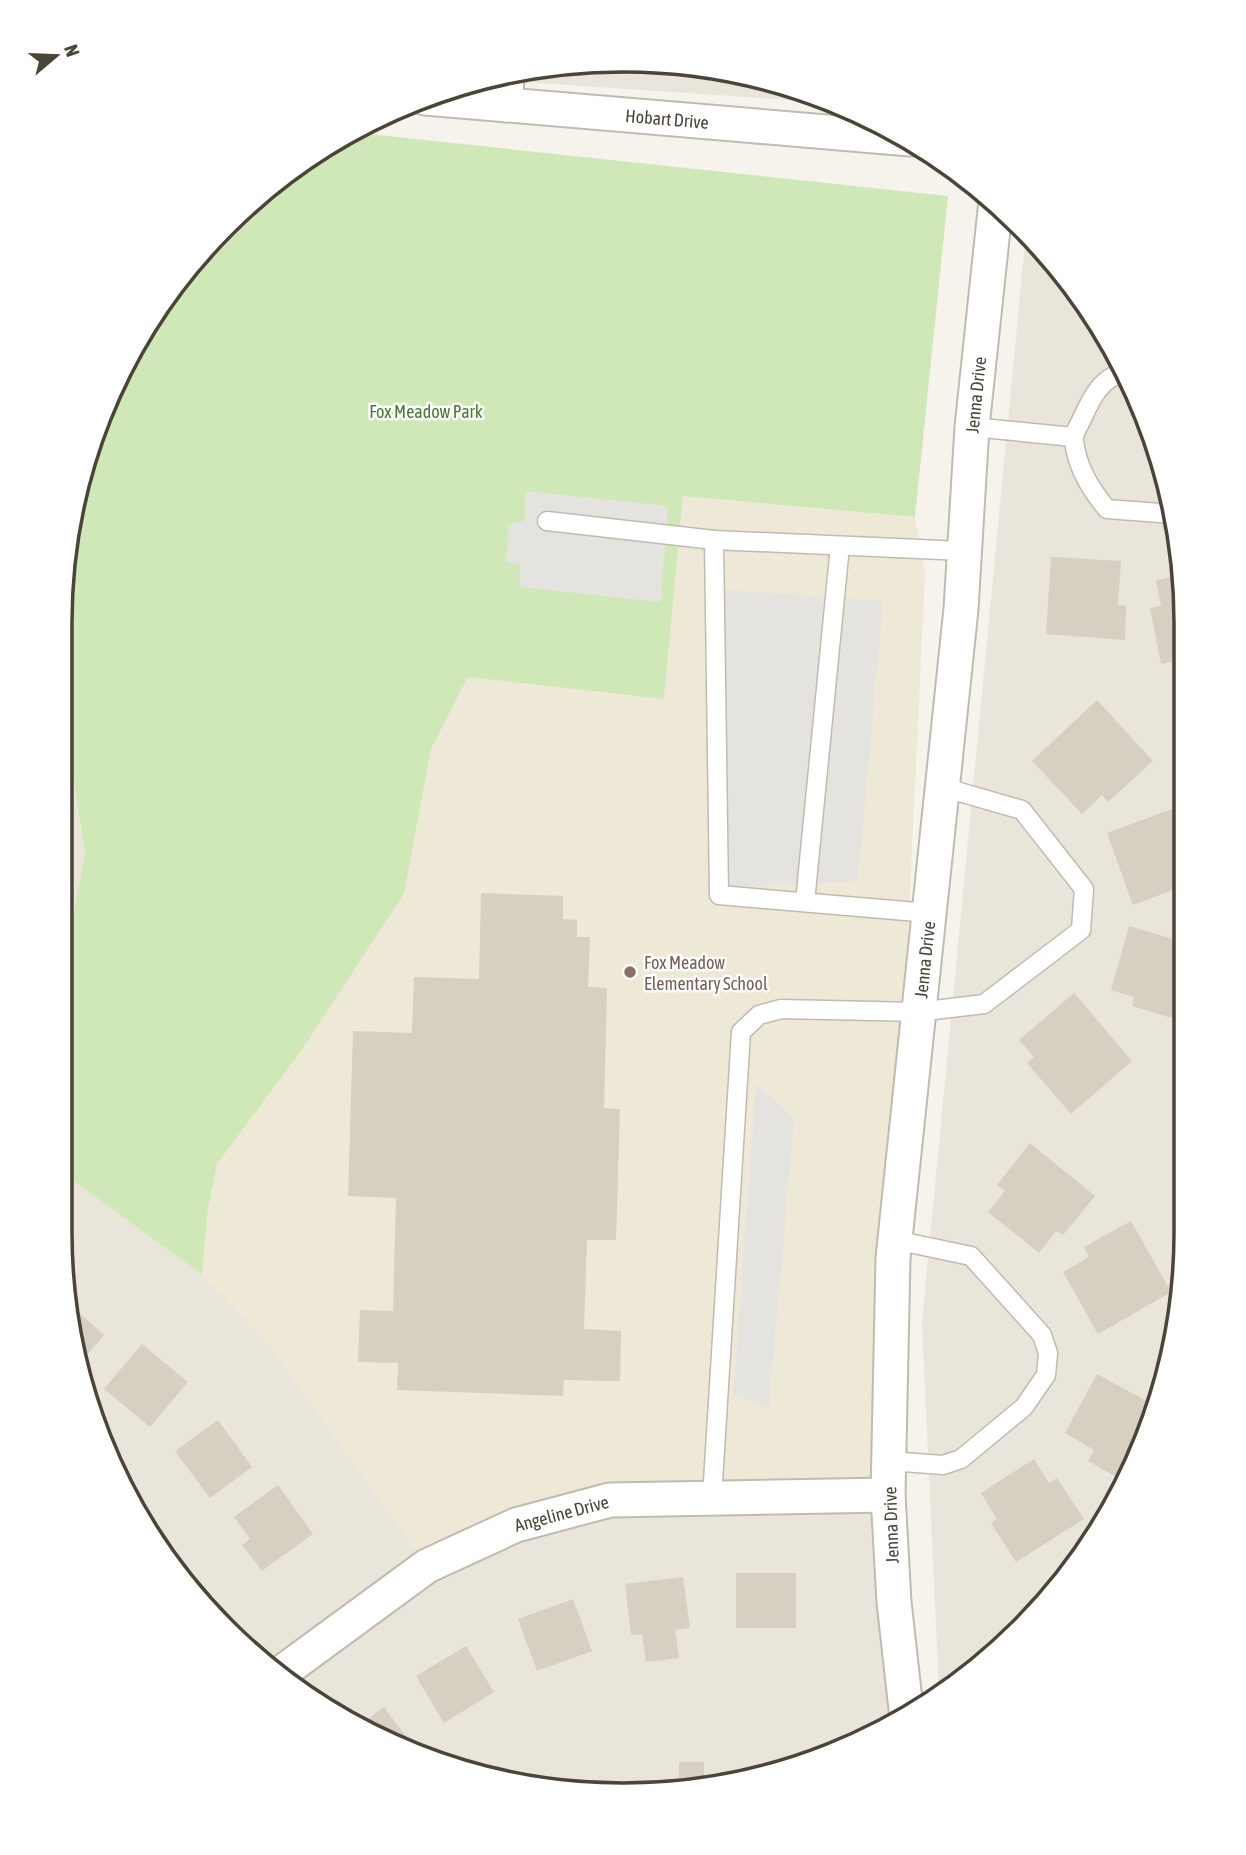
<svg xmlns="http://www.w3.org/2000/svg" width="1246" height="1855" viewBox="0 0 1246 1855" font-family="'Asap Condensed',sans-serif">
  <rect width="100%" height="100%" fill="#f5f3ec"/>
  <g fill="#e9e5da">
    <polygon points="587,61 697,64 804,90 833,103 477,79"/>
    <polygon points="1026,232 1070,280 1129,374 1167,478 1185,587 1182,1306 1129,1481 1046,1604 939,1692 922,1322"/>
    <polygon points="63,709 85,854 61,979"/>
    <polygon points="60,1164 67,1176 202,1275 266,1340 422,1558 526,1511 882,1486 897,1723 768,1776 586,1794 408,1753 280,1679 155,1545 89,1413 60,1232"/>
  </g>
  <polygon fill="#eee8d7" points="683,496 915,517 925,573 882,1486 620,1490 422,1558 266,1340 202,1275 208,1209 217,1164 302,1050 404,894 431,749 468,677 664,699"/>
  <polygon fill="#d0e8b7" points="350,132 948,196 915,517 683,496 664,699 468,677 431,749 404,894 302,1050 217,1164 208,1209 202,1275 67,1176 60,1164 61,979 85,854 63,709 64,549 117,374 200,251 280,176"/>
  <g fill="#e5e3e0">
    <polygon points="525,491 668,506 661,602 520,587 520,564 506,562 509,523 525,521"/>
    <polygon points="725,590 883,601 858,881 707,888"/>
    <polygon points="756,1084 794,1118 769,1408 733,1394"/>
  </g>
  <g fill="#d7cfc2">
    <polygon points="1081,298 1094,319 1081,319"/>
    <polygon points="1051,557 1121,561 1118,605 1126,606 1125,640 1046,634"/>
    <polygon points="1183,575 1185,659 1161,664 1150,608 1161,606 1156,580"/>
    <polygon points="1097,700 1153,761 1108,802 1102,795 1082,814 1032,761"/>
    <polygon points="1180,806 1184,819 1184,886 1133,905 1107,833"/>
    <polygon points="481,893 563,896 563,919 577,920 577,937 590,937 588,987 607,988 604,1108 620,1109 616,1240 587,1240 584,1329 621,1331 620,1381 564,1380 563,1396 397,1390 398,1363 358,1362 360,1310 393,1311 396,1198 348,1196 353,1031 412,1033 414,977 479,979"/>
    <polygon points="1129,926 1183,942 1183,1003 1178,1020 1132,1006 1134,997 1111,990"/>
    <polygon points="1074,993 1132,1061 1071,1114 1027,1063 1034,1057 1019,1040"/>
    <polygon points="1030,1143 1095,1196 1063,1235 1056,1231 1039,1253 988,1212 1005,1191 997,1185"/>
    <polygon points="1131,1221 1171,1292 1098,1334 1063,1272 1089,1257 1084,1247"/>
    <polygon points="72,1307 104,1335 81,1362"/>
    <polygon points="142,1344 188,1382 150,1427 104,1389"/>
    <polygon points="1097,1374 1152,1404 1131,1472 1126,1482 1088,1461 1094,1450 1065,1433"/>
    <polygon points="218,1420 252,1467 210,1498 175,1451"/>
    <polygon points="1034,1459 1049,1483 1057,1478 1084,1519 1016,1562 991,1523 997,1519 981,1493"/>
    <polygon points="278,1485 313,1534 262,1571 242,1545 250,1539 234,1517"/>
    <rect x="736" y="1573" width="60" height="55"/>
    <polygon points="683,1577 690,1628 675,1630 679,1658 646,1662 642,1634 631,1635 625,1584"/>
    <polygon points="573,1599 592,1651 537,1671 518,1619"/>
    <polygon points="466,1646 494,1692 444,1723 416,1676"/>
    <polygon points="384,1707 416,1750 411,1753 360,1725"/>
    <polygon points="797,1760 799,1764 768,1776 739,1779"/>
    <polygon points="679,1762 704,1762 704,1783 637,1789 637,1781 679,1781"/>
  </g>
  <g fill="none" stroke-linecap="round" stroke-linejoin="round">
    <defs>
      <g id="lane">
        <path d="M1128,373C1102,373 1090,401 1081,421C1078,427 1073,434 1074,441C1077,467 1090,489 1107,509L1173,514"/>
        <polyline points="972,427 1073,437"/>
        <polyline points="547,521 714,540"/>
        <polyline points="805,902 840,546"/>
        <polyline points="929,913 719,895 714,540 964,551"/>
        <polyline points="889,1461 943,1465 961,1459 1024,1407 1046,1375 1048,1353 1042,1335 971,1256 895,1240"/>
        <polyline points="712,1498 741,1032 759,1015 781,1009 918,1012 984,1004 1081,930 1084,889 1022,810 942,787"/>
      </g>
      <g id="street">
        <path id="s1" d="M425,98L910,139"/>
        <polyline points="506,105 507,74"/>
        <path id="s2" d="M277,1676L427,1566L516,1525L610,1500L888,1495"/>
        <path id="s3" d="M907,1718L894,1602L888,1495L893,1258L961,609L972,427L996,201"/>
      </g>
    </defs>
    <use href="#lane" stroke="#c1bbaf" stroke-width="21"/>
    <use href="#street" stroke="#c1bbaf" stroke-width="37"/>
    <use href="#lane" stroke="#fff" stroke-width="18"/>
    <use href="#street" stroke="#fff" stroke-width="33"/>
  </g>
  <circle fill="#8d6e63" stroke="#fff" stroke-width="2.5" cx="630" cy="972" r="7"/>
  <g text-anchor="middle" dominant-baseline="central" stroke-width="5" stroke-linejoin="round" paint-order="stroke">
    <g font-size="18" fill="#4a4439" stroke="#fff">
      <text stroke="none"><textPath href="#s1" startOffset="243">Hobart Drive</textPath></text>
      <text stroke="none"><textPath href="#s3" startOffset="1328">Jenna Drive</textPath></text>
      <text stroke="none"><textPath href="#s3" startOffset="761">Jenna Drive</textPath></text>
      <text stroke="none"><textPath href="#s2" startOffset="331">Angeline Drive</textPath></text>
      <text transform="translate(891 1525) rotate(-92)">Jenna Drive</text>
    </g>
    <g font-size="18" fill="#487b2d" stroke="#fff">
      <text x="426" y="411">Fox Meadow Park</text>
    </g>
    <g font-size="18" fill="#785e54" stroke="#fff" text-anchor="start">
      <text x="644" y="962">Fox Meadow<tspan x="644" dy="21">Elementary School</tspan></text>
    </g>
  </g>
  <path d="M0 0H1246V1855H0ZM623 72H623A551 551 0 0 1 1174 623V1232A551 551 0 0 1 623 1783H623A551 551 0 0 1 72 1232V623A551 551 0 0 1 623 72Z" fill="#fff" fill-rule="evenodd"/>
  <path fill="none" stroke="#4a4439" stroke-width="3.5" d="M623 72H623A551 551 0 0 1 1174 623V1232A551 551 0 0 1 623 1783H623A551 551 0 0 1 72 1232V623A551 551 0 0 1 623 72Z"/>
  <g transform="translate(56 56) rotate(71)" stroke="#ffffff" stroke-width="5" paint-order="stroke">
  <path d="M0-5L12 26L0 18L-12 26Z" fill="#4a4439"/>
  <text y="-10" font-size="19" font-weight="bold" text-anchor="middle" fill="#4a4439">N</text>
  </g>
</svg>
